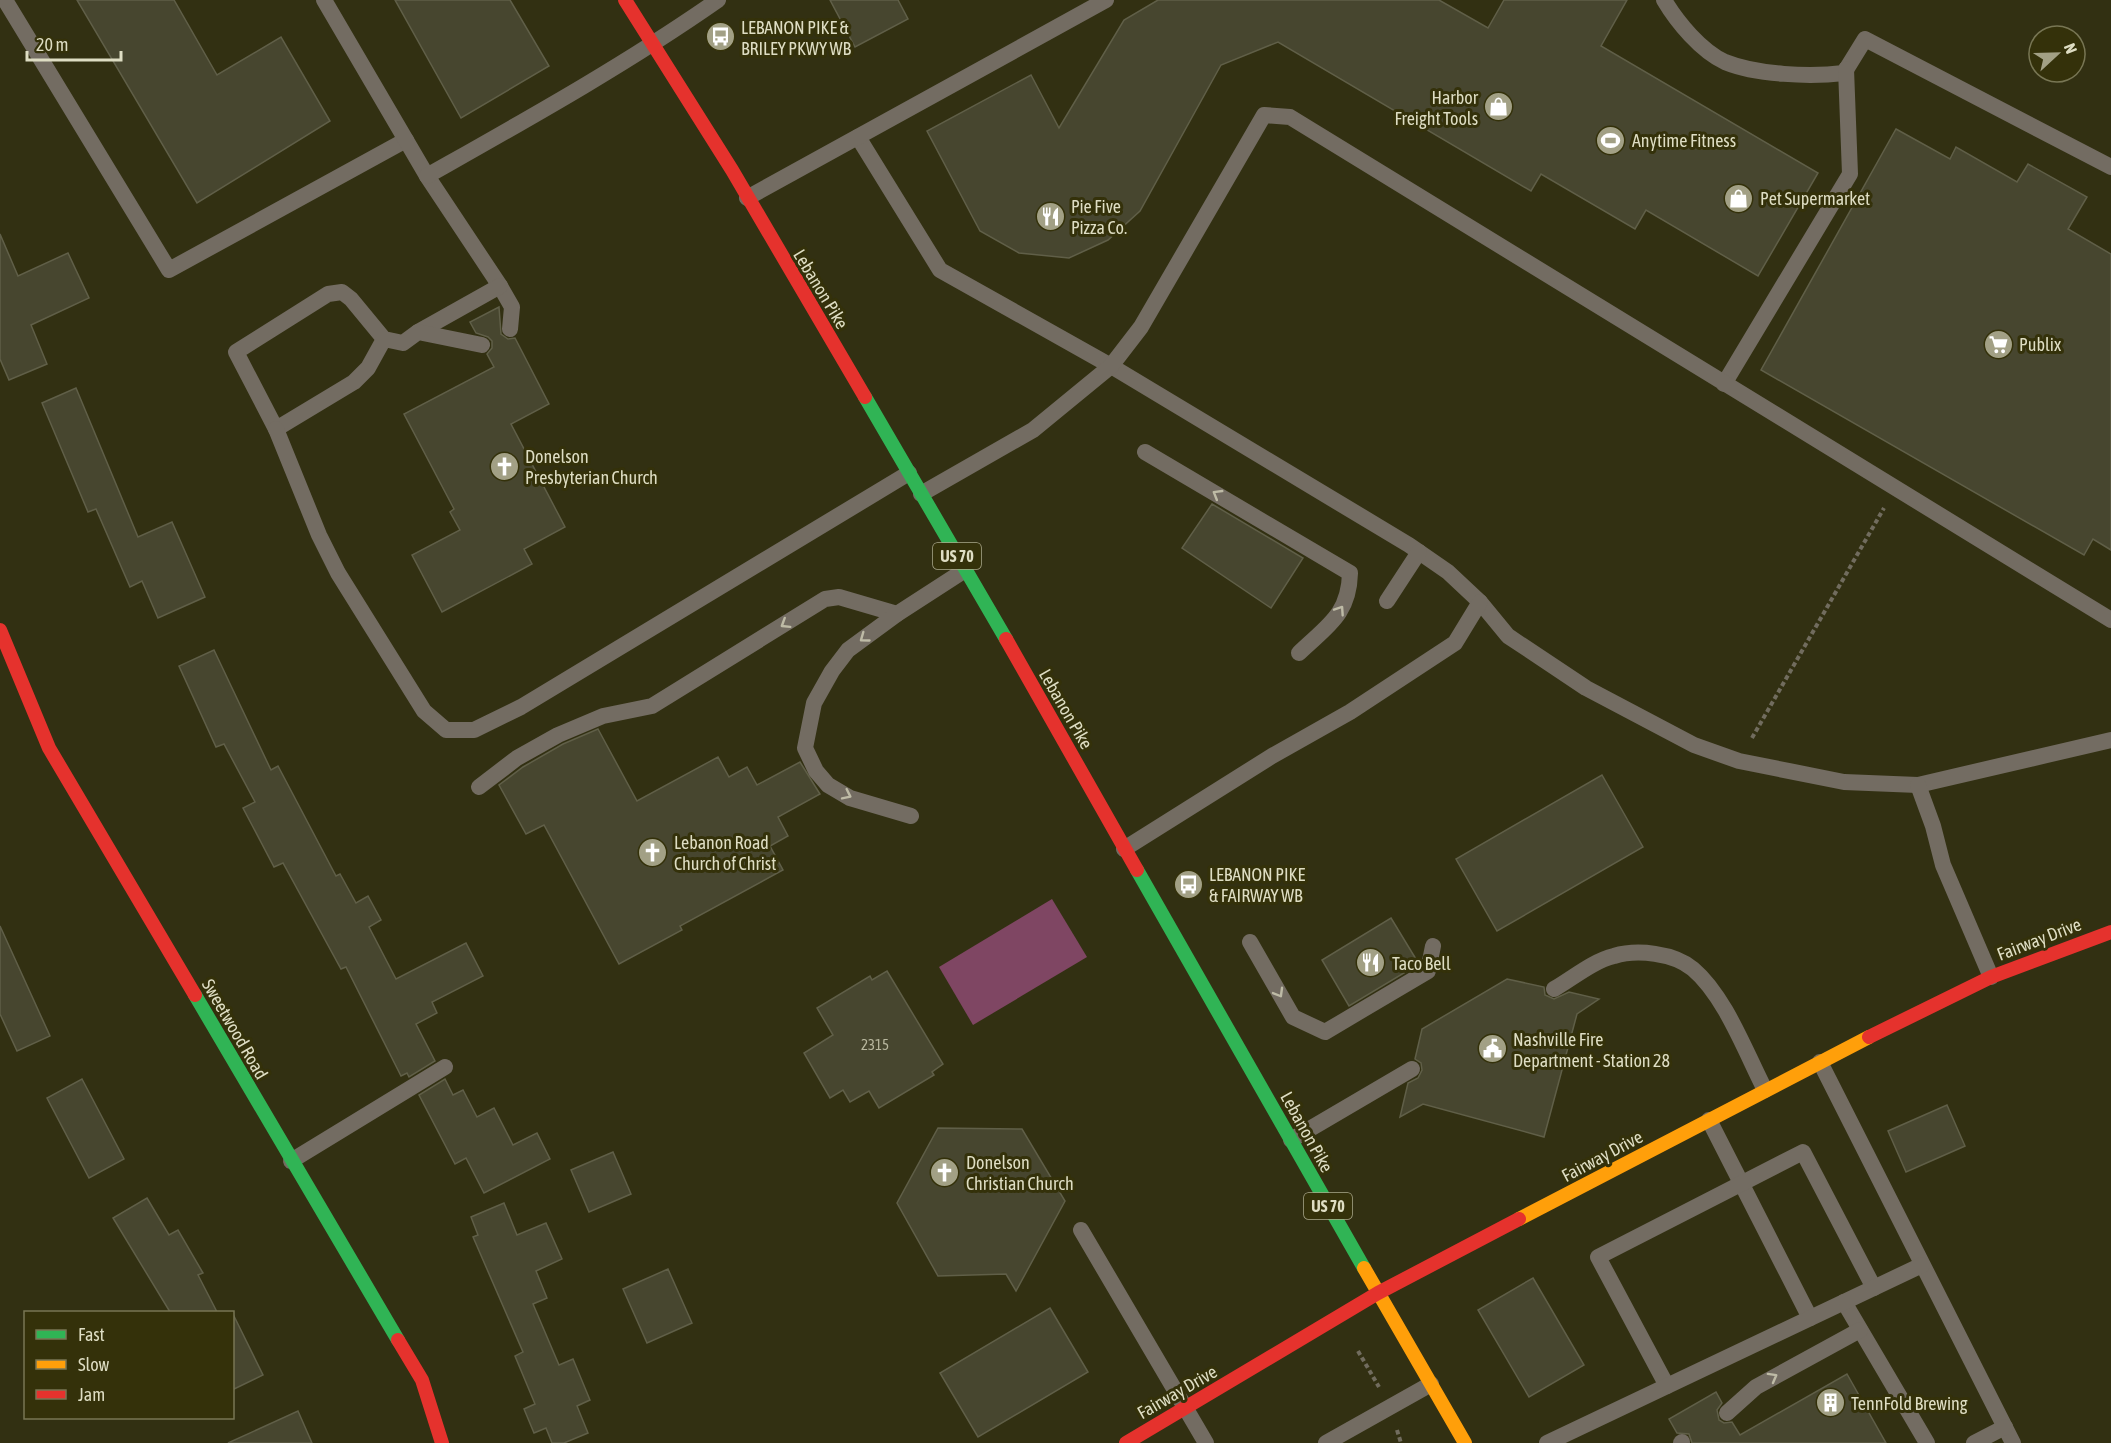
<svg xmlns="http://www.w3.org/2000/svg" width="2111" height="1443" viewBox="0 0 2111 1443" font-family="'Asap Condensed',sans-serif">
  <rect width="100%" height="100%" fill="#323012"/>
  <polygon fill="#7f4663" points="1052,899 1087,957 973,1025 939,967"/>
  <g fill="#47462f" stroke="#605f48" stroke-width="1.5">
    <polygon points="77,0 174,0 217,75 281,37 330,121 197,203"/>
    <polygon points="395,0 510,0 549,66 461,118"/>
    <polygon points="830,0 898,0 908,19 855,47"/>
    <polygon points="1158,0 1439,0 1488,28 1504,0 1627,0 1601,46 1818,173 1758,276 1646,210 1635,229 1541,174 1531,191 1278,42 1221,65 1140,211 1108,240 1069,258 1019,253 980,231 927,131 1031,75 1059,128 1124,20"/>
    <polygon points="1896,129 1950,159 1956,147 2017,182 2028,164 2087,197 2068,229 2111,254 2111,550 2093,539 2084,555 1761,370"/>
    <polygon points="0,234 18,276 68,253 89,298 31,325 47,364 9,380 0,359"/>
    <polygon points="499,307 501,334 508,339 515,338 549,404 511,424 565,527 524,549 532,564 442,612 412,555 460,530 450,512 454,509 404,414 494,367 487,354 492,348 492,341 488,337 476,333 470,322"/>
    <polygon points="76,388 138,537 172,522 205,597 158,618 142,581 130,587 96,509 88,512 42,403"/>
    <polygon points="1212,504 1303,558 1271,608 1182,548"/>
    <polygon points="214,650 271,770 278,766 336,876 340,874 356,903 368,896 381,920 369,927 396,979 466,943 483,976 432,1002 437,1013 416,1024 435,1061 409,1077 407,1073 401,1076 346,967 341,969 283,863 274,867 243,808 255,802 224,744 216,747 179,666"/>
    <polygon points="598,729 637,801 718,757 729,777 747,767 757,785 800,762 820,794 778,817 788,836 770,846 783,870 680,926 682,930 619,964 544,825 526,834 499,785 523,767 563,744"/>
    <polygon points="1602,775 1643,847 1497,931 1456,859"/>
    <polygon points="1391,918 1419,964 1349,1006 1322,960"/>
    <polygon points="0,926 50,1036 17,1051 0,1014"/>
    <polygon points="887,971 943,1064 932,1072 934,1075 879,1108 869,1091 850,1102 843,1090 830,1098 804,1053 833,1035 817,1008 870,976 872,980"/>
    <polygon points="1507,979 1544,987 1545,995 1554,999 1569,992 1599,999 1577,1014 1544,1137 1423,1104 1400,1117 1408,1083 1418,1078 1422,1070 1421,1063 1415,1059 1422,1029"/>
    <polygon points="82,1079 124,1159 89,1178 47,1098"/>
    <polygon points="445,1079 453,1095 463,1090 477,1117 494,1108 513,1145 537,1133 550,1159 484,1193 466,1158 455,1164 419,1095"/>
    <polygon points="1947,1105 1965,1146 1906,1172 1888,1131"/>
    <polygon points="938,1128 1022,1129 1065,1201 1016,1291 1006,1274 938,1276 897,1203"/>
    <polygon points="613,1152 631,1194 589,1212 571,1170"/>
    <polygon points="147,1198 169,1235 178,1230 203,1273 198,1275 217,1312 170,1312 113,1218"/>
    <polygon points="504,1203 517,1235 546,1223 562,1259 536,1271 547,1298 533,1304 559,1365 573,1359 590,1400 577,1406 588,1433 564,1443 552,1443 546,1428 534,1433 524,1409 535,1404 515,1356 523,1352 473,1237 478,1235 471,1217"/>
    <polygon points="668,1269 692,1323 647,1343 623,1289"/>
    <polygon points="1533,1278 1584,1365 1529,1397 1478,1310"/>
    <polygon points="1050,1308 1088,1372 978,1437 940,1373"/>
    <polygon points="232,1312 263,1375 232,1390"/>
    <polygon points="1847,1374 1886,1443 1692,1443 1689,1434 1677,1433 1669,1419 1716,1392 1722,1403 1717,1410 1719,1420 1724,1423 1732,1422 1740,1435"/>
    <polygon points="298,1411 312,1443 228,1443"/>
  </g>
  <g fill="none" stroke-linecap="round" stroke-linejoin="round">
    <g stroke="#716c5e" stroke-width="4" stroke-dasharray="4.5 3" stroke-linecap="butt">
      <polyline points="1752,738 1884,508"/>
      <polyline points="1358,1351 1379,1387"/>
      <polyline points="1397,1430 1401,1443"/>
    </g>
    <g stroke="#736c62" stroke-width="16">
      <polyline points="5,0 169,270 406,140"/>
      <polyline points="324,0 427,176 500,286 512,307 510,329"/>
      <path d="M1664,0C1677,22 1701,51 1725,62C1757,75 1810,77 1844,73L1865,39L2111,167"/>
      <polyline points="858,137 940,270 1111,366 1409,545 1448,572 1480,602 1508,636 1586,688 1694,745 1739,761 1844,782 1918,785 2111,740"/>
      <path d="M427,176C526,120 625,65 718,0"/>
      <polyline points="747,198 1106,0"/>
      <polyline points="418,332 500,286"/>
      <polyline points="384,339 368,368 354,382 276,429 236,352 328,294 342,292 351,299 384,339 403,343 418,332 482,345"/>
      <polyline points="1724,384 1850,174 1846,69"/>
      <polyline points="276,429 319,535 338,573 424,711 446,730 474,730 521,707 909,473"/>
      <path d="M1145,452L1350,573C1349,615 1327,626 1299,653"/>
      <polyline points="921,494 1033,430 1111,366 1141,327 1264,115 1290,117 2111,620"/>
      <polyline points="1387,601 1419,552"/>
      <polyline points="1918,785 1933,826 1943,865 1991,977"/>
      <polyline points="479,787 517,758 558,735 603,716 652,706 825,599 839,597 897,614"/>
      <polyline points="911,816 850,798 828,785 816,771 805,748 814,703 832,671 848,650 897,614 965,570"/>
      <polyline points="1124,849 1272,756 1350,712 1455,643 1480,602"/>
      <polyline points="1250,942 1293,1017 1325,1032 1428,971 1433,946"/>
      <path d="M1554,989C1573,978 1593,961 1614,956C1637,949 1674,953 1693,969C1725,996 1746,1053 1765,1090"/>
      <polyline points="1820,1062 2013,1443"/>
      <polyline points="1709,1120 1810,1318"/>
      <polyline points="1291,1140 1412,1069"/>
      <polyline points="291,1161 445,1067"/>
      <polyline points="1081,1230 1206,1443"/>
      <polyline points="1844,1302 1927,1443"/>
      <polyline points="1667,1386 1598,1257 1803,1152 1874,1288"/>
      <polyline points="1727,1413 1756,1387 1860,1330"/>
      <polyline points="1326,1443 1431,1384"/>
      <polyline points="1547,1443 1922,1265"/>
      <polyline points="1681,1443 1682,1442"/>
      <polyline points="1974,1443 2005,1427"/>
    </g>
    <g stroke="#30b455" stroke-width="14">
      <polyline points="865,397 1006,639"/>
      <polyline points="1137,870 1364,1268"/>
      <polyline points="195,995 398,1340"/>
    </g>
    <g stroke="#ff9f0a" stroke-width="14">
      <polyline points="1519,1219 1869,1037"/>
      <polyline points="1364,1268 1465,1443"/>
    </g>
    <g stroke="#e5322d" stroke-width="14">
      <polyline points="625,0 732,170 865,397"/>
      <polyline points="0,630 49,748 195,995"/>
      <polyline points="1006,639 1137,870"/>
      <polyline points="1869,1037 1991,977 2111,932"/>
      <polyline points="398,1340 422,1380 442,1443"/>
      <polyline points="1126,1443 1378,1293 1519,1219"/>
    </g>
  </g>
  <defs><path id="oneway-chevron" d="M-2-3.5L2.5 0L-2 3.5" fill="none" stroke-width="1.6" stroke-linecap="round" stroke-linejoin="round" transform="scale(1.5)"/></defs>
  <g stroke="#bebba6">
    <use href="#oneway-chevron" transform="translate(1217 494) rotate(-149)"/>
    <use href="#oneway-chevron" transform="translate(1340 610) rotate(-56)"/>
    <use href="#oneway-chevron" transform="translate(785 624) rotate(148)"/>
    <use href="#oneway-chevron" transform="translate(864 638) rotate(144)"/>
    <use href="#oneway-chevron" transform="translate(847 795) rotate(26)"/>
    <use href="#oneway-chevron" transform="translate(1279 993) rotate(60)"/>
    <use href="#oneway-chevron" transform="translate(1773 1377) rotate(-29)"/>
  </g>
  <defs>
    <symbol id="bus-disc" viewBox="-11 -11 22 22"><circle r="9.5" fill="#a2a085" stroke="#34310a"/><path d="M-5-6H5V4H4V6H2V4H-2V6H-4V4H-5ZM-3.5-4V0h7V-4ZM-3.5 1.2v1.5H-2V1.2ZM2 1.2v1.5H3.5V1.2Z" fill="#fff"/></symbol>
    <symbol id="shop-disc" viewBox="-11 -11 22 22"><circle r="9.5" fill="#a2a085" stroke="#34310a"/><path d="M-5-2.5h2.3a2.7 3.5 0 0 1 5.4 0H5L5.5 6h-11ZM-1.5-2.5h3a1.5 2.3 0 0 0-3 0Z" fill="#fff"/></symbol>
    <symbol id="stadium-disc" viewBox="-11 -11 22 22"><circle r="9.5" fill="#a2a085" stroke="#34310a"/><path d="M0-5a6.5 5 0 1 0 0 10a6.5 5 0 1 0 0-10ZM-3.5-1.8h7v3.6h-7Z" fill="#fff"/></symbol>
    <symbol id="restaurant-disc" viewBox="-11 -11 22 22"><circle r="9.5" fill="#a2a085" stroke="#34310a"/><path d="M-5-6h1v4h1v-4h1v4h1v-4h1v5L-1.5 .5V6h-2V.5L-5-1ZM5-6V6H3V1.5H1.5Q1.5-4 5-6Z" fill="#fff"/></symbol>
    <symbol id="supermarket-disc" viewBox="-11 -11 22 22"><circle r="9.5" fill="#a2a085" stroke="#34310a"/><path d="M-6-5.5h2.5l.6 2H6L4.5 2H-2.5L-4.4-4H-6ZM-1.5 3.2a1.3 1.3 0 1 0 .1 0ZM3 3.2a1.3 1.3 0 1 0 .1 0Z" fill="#fff"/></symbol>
    <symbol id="church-disc" viewBox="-11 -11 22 22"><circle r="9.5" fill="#a2a085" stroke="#34310a"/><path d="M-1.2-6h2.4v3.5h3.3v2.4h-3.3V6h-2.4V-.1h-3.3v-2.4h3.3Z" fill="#fff"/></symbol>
    <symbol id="civic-disc" viewBox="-11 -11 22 22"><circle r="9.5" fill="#a2a085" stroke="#34310a"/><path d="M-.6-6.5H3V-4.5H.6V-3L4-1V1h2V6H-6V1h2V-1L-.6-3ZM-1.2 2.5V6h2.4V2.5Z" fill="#fff"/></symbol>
    <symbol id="building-disc" viewBox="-11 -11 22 22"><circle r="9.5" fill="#a2a085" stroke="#34310a"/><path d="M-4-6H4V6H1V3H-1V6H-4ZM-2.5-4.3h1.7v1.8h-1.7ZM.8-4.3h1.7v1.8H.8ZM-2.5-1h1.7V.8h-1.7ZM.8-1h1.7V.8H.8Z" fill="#fff"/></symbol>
  </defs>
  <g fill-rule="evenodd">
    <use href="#bus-disc" x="704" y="20" width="33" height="33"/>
    <use href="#shop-disc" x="1482" y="90" width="33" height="33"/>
    <use href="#stadium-disc" x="1594" y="124" width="33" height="33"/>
    <use href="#shop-disc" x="1722" y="182" width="33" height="33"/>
    <use href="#restaurant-disc" x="1034" y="200" width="33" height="33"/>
    <use href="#supermarket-disc" x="1982" y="328" width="33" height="33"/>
    <use href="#church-disc" x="488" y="450" width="33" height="33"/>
    <use href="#church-disc" x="636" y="836" width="33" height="33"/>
    <use href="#bus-disc" x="1172" y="868" width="33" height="33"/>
    <use href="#restaurant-disc" x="1354" y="946" width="33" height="33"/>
    <use href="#civic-disc" x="1476" y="1032" width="33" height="33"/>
    <use href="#church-disc" x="928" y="1156" width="33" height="33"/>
    <use href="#building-disc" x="1814" y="1386" width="33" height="33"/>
  </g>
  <g text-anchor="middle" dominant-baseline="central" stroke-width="6" stroke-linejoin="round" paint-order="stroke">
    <g font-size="15" fill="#b8b79e">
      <text x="875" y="1044">2315</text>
    </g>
    <g fill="#34310a" stroke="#aba98c" stroke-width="1.5">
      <rect x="933" y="543" width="48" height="26" rx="4.5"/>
      <rect x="1304" y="1193" width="48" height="26" rx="4.5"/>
    </g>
    <g font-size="16" font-weight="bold" fill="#deddc3">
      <text x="957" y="556">US 70</text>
      <text x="1328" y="1206">US 70</text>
    </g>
    <g font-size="18" fill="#deddc3" stroke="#34310a" text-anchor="start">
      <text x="741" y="27">LEBANON PIKE &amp;<tspan x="741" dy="21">BRILEY PKWY WB</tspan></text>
      <text x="1478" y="97" text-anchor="end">Harbor<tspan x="1478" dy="21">Freight Tools</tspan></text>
      <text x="1632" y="140">Anytime Fitness</text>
      <text x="1760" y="198">Pet Supermarket</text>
      <text x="1071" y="206">Pie Five<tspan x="1071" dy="21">Pizza Co.</tspan></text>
      <text x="2019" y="344">Publix</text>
      <text x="525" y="456">Donelson<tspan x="525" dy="21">Presbyterian Church</tspan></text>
      <text x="674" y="842">Lebanon Road<tspan x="674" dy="21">Church of Christ</tspan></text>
      <text x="1209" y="874">LEBANON PIKE<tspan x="1209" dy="21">&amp; FAIRWAY WB</tspan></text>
      <text x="1392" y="963">Taco Bell</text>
      <text x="1513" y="1039">Nashville Fire<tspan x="1513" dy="21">Department - Station 28</tspan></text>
      <text x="966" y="1162">Donelson<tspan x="966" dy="21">Christian Church</tspan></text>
      <text x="1851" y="1403">TennFold Brewing</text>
    </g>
    <g font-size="18" fill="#deddc3" stroke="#34310a">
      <text transform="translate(821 289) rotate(59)">Lebanon Pike</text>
      <text transform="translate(1066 709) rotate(60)">Lebanon Pike</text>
      <text transform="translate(2039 939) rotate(-21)">Fairway Drive</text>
      <text transform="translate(235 1029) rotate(60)">Sweetwood Road</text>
      <text transform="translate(1307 1132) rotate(61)">Lebanon Pike</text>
      <text transform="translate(1602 1156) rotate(-28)">Fairway Drive</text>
      <text transform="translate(1177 1392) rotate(-30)">Fairway Drive</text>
    </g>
  </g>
  <rect x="24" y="1311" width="210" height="108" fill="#34310a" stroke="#787654" stroke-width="1.5"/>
  <rect x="36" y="1330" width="30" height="9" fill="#30b455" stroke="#787654" stroke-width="1.5"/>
  <text x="78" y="1341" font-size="18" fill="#deddc3">Fast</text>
  <rect x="36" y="1360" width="30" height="9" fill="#ff9f0a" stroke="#787654" stroke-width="1.5"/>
  <text x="78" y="1371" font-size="18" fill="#deddc3">Slow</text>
  <rect x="36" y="1390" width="30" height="9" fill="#e5322d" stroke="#787654" stroke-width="1.5"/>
  <text x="78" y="1401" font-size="18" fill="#deddc3">Jam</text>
  <g transform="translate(2057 54) rotate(68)"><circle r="28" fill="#34310a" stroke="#787654" stroke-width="1.5"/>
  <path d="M0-4.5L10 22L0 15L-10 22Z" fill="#a2a085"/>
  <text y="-9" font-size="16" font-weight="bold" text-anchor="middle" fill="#deddc3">N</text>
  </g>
  <path d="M27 51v9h94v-9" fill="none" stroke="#deddc3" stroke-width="3"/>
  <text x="36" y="51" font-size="18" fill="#deddc3" stroke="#34310a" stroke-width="4.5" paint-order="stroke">20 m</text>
</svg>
